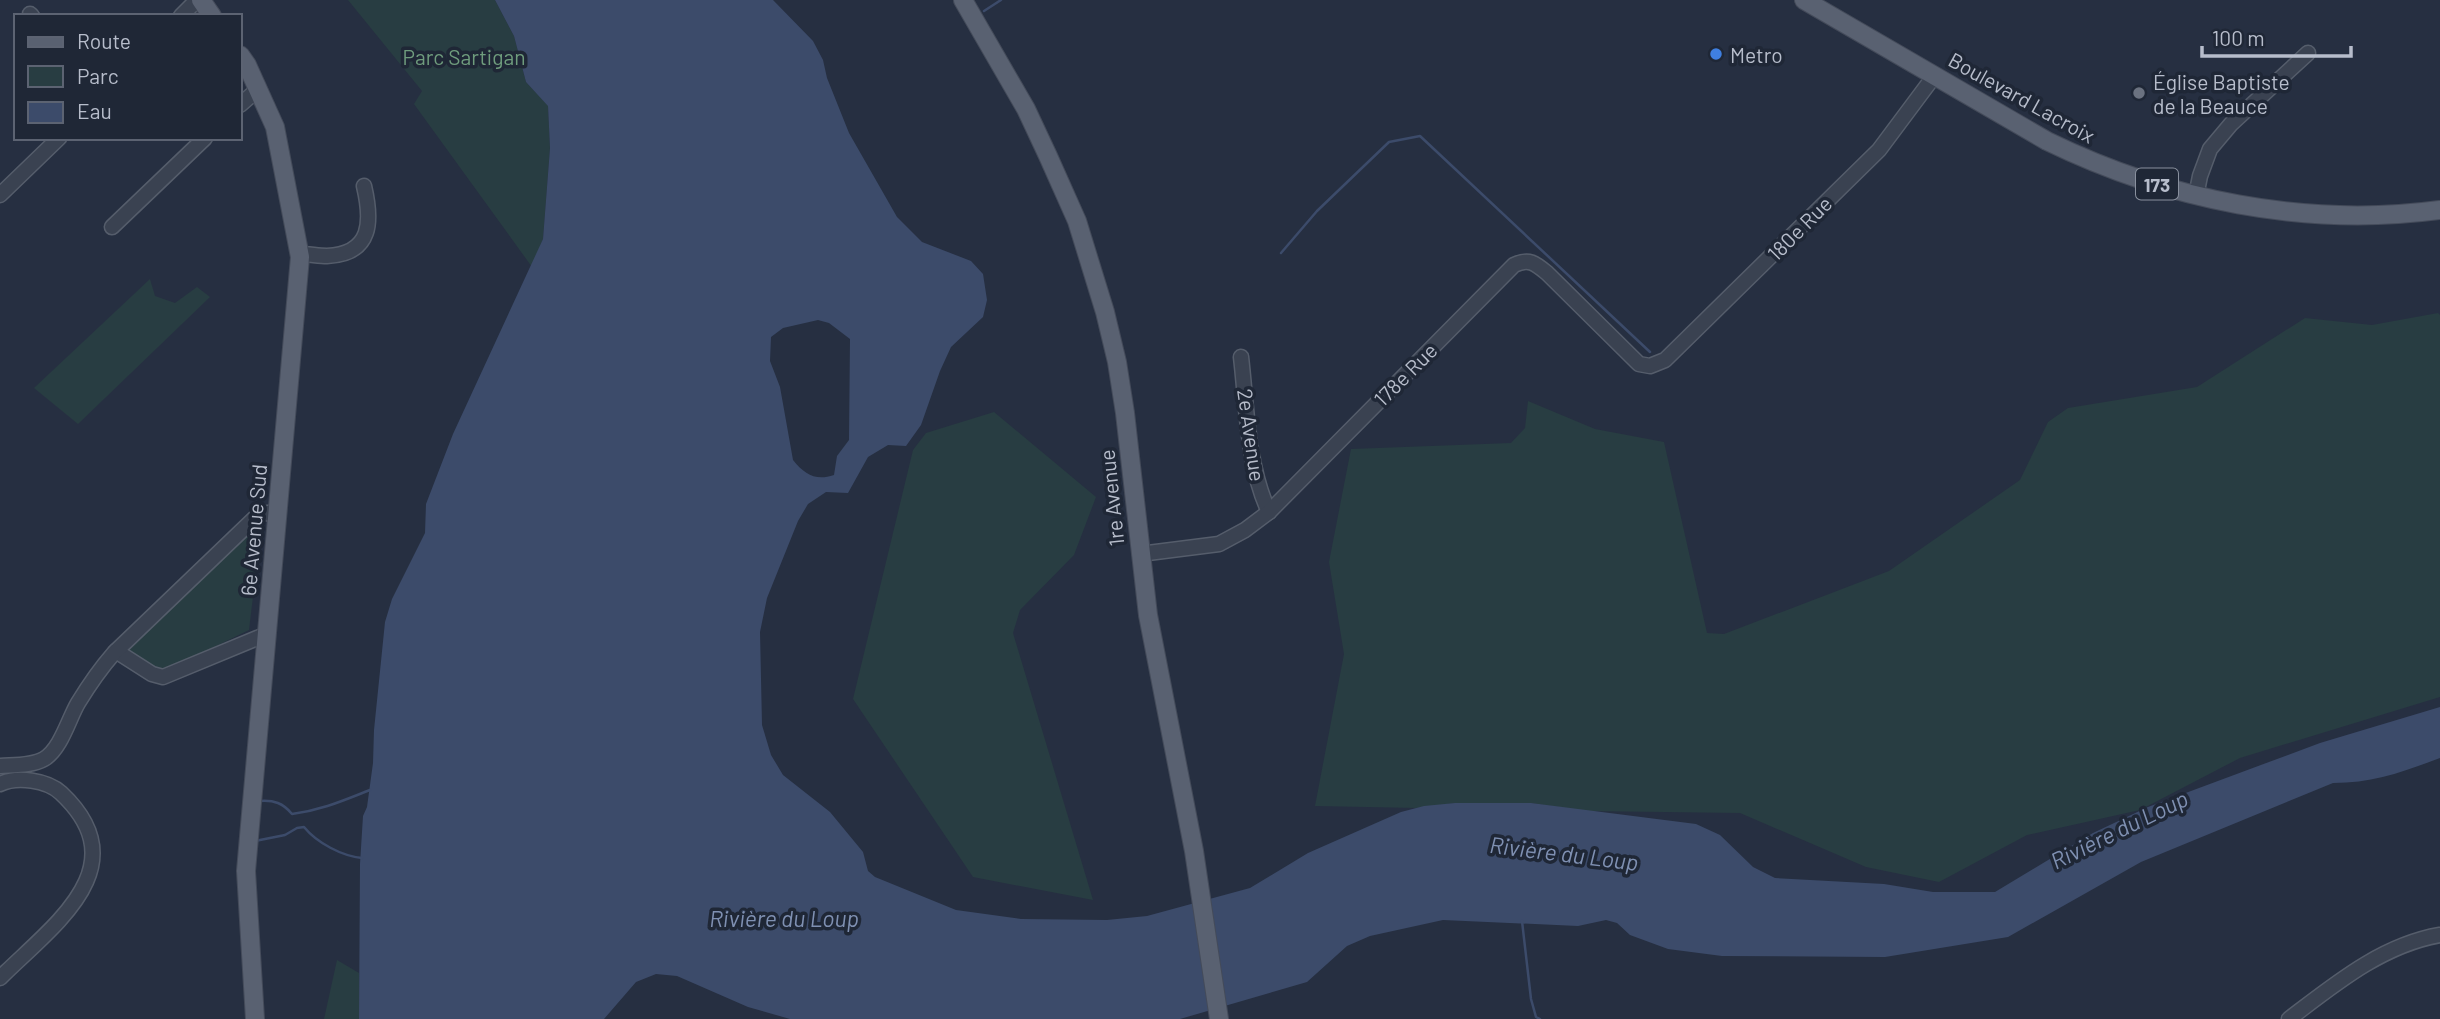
<svg xmlns="http://www.w3.org/2000/svg" width="2440" height="1019" viewBox="0 0 2440 1019" font-family="Barlow,sans-serif">
  <rect width="100%" height="100%" fill="#262f41"/>
  <g fill="#283d42">
    <polygon points="348,0 495,0 514,36 526,82 548,105 550,148 543,239 532,267 414,104 422,91"/>
    <polygon points="150,279 155,296 175,303 197,287 210,297 78,424 34,388"/>
    <polygon points="2438,313 2440,315 2440,697 2240,758 2140,810 2027,835 1939,882 1866,867 1740,813 1586,811 1531,803 1455,803 1417,808 1315,806 1344,654 1329,562 1351,449 1511,443 1525,428 1528,401 1595,429 1664,442 1707,633 1724,634 1889,571 2020,480 2048,422 2068,408 2197,387 2305,318 2372,325"/>
    <polygon points="994,412 1096,497 1074,555 1020,610 1013,633 1093,900 973,877 853,699 913,450 926,433"/>
    <polygon points="260,520 262,522 249,630 163,672 124,649"/>
    <polygon points="337,960 359,973 359,1019 324,1019"/>
  </g>
  <path fill="#3c4b6a" fill-rule="evenodd" d="M495,0H773L813,41L823,60L827,78L849,133L897,217L922,242L971,261L983,274L987,300L983,317L951,347L940,371L921,425L906,446L888,445L868,457L848,493L826,492L808,504L798,521L767,598L760,632L762,725L771,755L783,775L830,812L863,852L868,871L875,877L956,910L1021,919L1107,920L1147,916L1250,888L1308,853L1401,812L1424,806L1455,803H1531L1696,824L1720,835L1753,867L1775,878L1884,884L1933,892H1995L2093,833L2148,807L2320,743L2440,707V758C2403,772 2373,783 2333,783L2141,862L2008,937L1885,957L1722,956L1668,949L1630,935L1617,923L1606,920L1578,926L1443,920L1370,936L1347,946L1307,982L1180,1019H790L748,1007L677,976L656,974L636,982L604,1019H359L360,864L363,816L367,807L373,763L374,730L385,622L392,599L425,533L426,504L453,434L543,239L550,148L548,106L526,82L514,36ZM818,320L829,323L850,339L849,440L837,456L834,475C816,481 805,475 793,460L780,387L770,361L771,337L783,328Z"/>
  <g fill="none" stroke-linecap="round" stroke-linejoin="round">
    <g stroke="#3c4b6a" stroke-width="2.5">
      <polyline points="984,11 1001,0"/>
      <polyline points="1281,253 1317,211 1389,142 1420,136 1650,352"/>
      <path d="M260,801C274,800 283,803 292,814C322,810 342,801 370,790"/>
      <path d="M255,841L285,835L297,828L304,827C317,843 342,856 362,858"/>
      <polyline points="1522,921 1531,999 1536,1017 1540,1019"/>
    </g>
    <defs>
      <g id="minor">
        <polyline points="30,14 32,16"/>
        <polyline points="181,16 197,0"/>
        <polyline points="240,105 258,89"/>
        <polyline points="0,195 59,138"/>
        <polyline points="2196,196 2200,176 2210,149 2231,124 2308,53"/>
        <polyline points="112,227 205,138"/>
        <path d="M299,254C309,254 318,256 327,256C373,254 372,220 364,186"/>
        <path d="M1241,357C1247,408 1247,465 1269,512"/>
        <path d="M1140,554L1219,544L1245,530L1269,512L1514,265C1529,258 1535,263 1547,273L1639,364L1650,366L1665,360L1879,150L1935,75"/>
        <polyline points="116,651 152,674 163,677 267,634"/>
        <path d="M0,766C13,765 32,766 44,759C61,749 69,718 78,703C89,685 100,669 114,653L259,514L277,512"/>
        <path d="M0,784C17,776 47,780 61,793C140,867 52,926 0,978"/>
        <path d="M2289,1019C2335,984 2382,945 2440,935"/>
      </g>
      <g id="major">
        <polyline points="201,0 212,16"/>
        <polyline points="963,0 1026,109 1048,156 1077,221 1105,312 1117,362 1125,413 1148,615 1194,851 1219,1019"/>
        <path d="M1804,0L2047,141C2168,200 2305,228 2440,210"/>
        <polyline points="240,55 247,65 275,127 300,257 246,871 255,1019"/>
      </g>
    </defs>
    <use href="#minor" stroke="#555d6b" stroke-width="17"/>
    <use href="#major" stroke="#444b5a" stroke-width="20"/>
    <use href="#minor" stroke="#3a4251" stroke-width="14"/>
    <use href="#major" stroke="#596171" stroke-width="18"/>
  </g>
  <circle fill="#3f7fe0" stroke="#1f2736" stroke-width="2.5" cx="1716" cy="54" r="7"/>
  <circle fill="#6b7280" stroke="#1f2736" stroke-width="2.5" cx="2139" cy="93" r="7"/>
  <g text-anchor="middle" dominant-baseline="central" stroke-width="7" stroke-linejoin="round" paint-order="stroke">
    <rect fill="#1f2736" stroke="#89909e" stroke-width="2" x="2136" y="168.5" width="42" height="31" rx="5"/>
    <g font-size="19" font-weight="bold" fill="#b7bdcb">
      <text x="2157" y="184">173</text>
    </g>
    <g font-size="21" fill="#b7bdcb" stroke="#1f2736" text-anchor="start">
      <text x="1730" y="54">Metro</text>
      <text x="2153" y="81">Église Baptiste<tspan x="2153" dy="24">de la Beauce</tspan></text>
    </g>
    <g font-size="21" fill="#6f9c7d" stroke="#1f2736">
      <text x="464" y="56">Parc Sartigan</text>
    </g>
    <g font-size="21" fill="#b7bdcb" stroke="#1f2736">
      <text transform="translate(2022 97) rotate(29)">Boulevard Lacroix</text>
      <text transform="translate(1799 228) rotate(-45)">180e Rue</text>
      <text transform="translate(1405 374) rotate(-45)">178e Rue</text>
      <text transform="translate(1252 435) rotate(82)">2e Avenue</text>
      <text transform="translate(1111 498) rotate(-96)">1re Avenue</text>
      <text transform="translate(253 530) rotate(-85)">6e Avenue Sud</text>
    </g>
    <g font-size="23" font-style="italic" fill="#7f90b2" stroke="#1f2736">
      <text transform="translate(2119 829) rotate(-26)">Rivière du Loup</text>
      <text transform="translate(1564 853) rotate(7)">Rivière du Loup</text>
      <text x="784" y="918">Rivière du Loup</text>
    </g>
  </g>
  <rect x="14" y="14" width="228" height="126" fill="#1f2736" stroke="#5c6372" stroke-width="2"/>
  <rect x="28" y="37" width="35" height="10" fill="#596171" stroke="#5c6372" stroke-width="2"/>
  <text x="77" y="49" font-size="21" fill="#b7bdcb">Route</text>
  <rect x="28" y="66" width="35" height="21" fill="#283d42" stroke="#5c6372" stroke-width="2"/>
  <text x="77" y="84" font-size="21" fill="#b7bdcb">Parc</text>
  <rect x="28" y="102" width="35" height="21" fill="#3c4b6a" stroke="#5c6372" stroke-width="2"/>
  <text x="77" y="119" font-size="21" fill="#b7bdcb">Eau</text>
  <path d="M2202 46v10h149v-10" fill="none" stroke="#b7bdcb" stroke-width="3.5"/>
  <text x="2212" y="46" font-size="21" fill="#b7bdcb" stroke="#1f2736" stroke-width="5" paint-order="stroke">100 m</text>
</svg>
